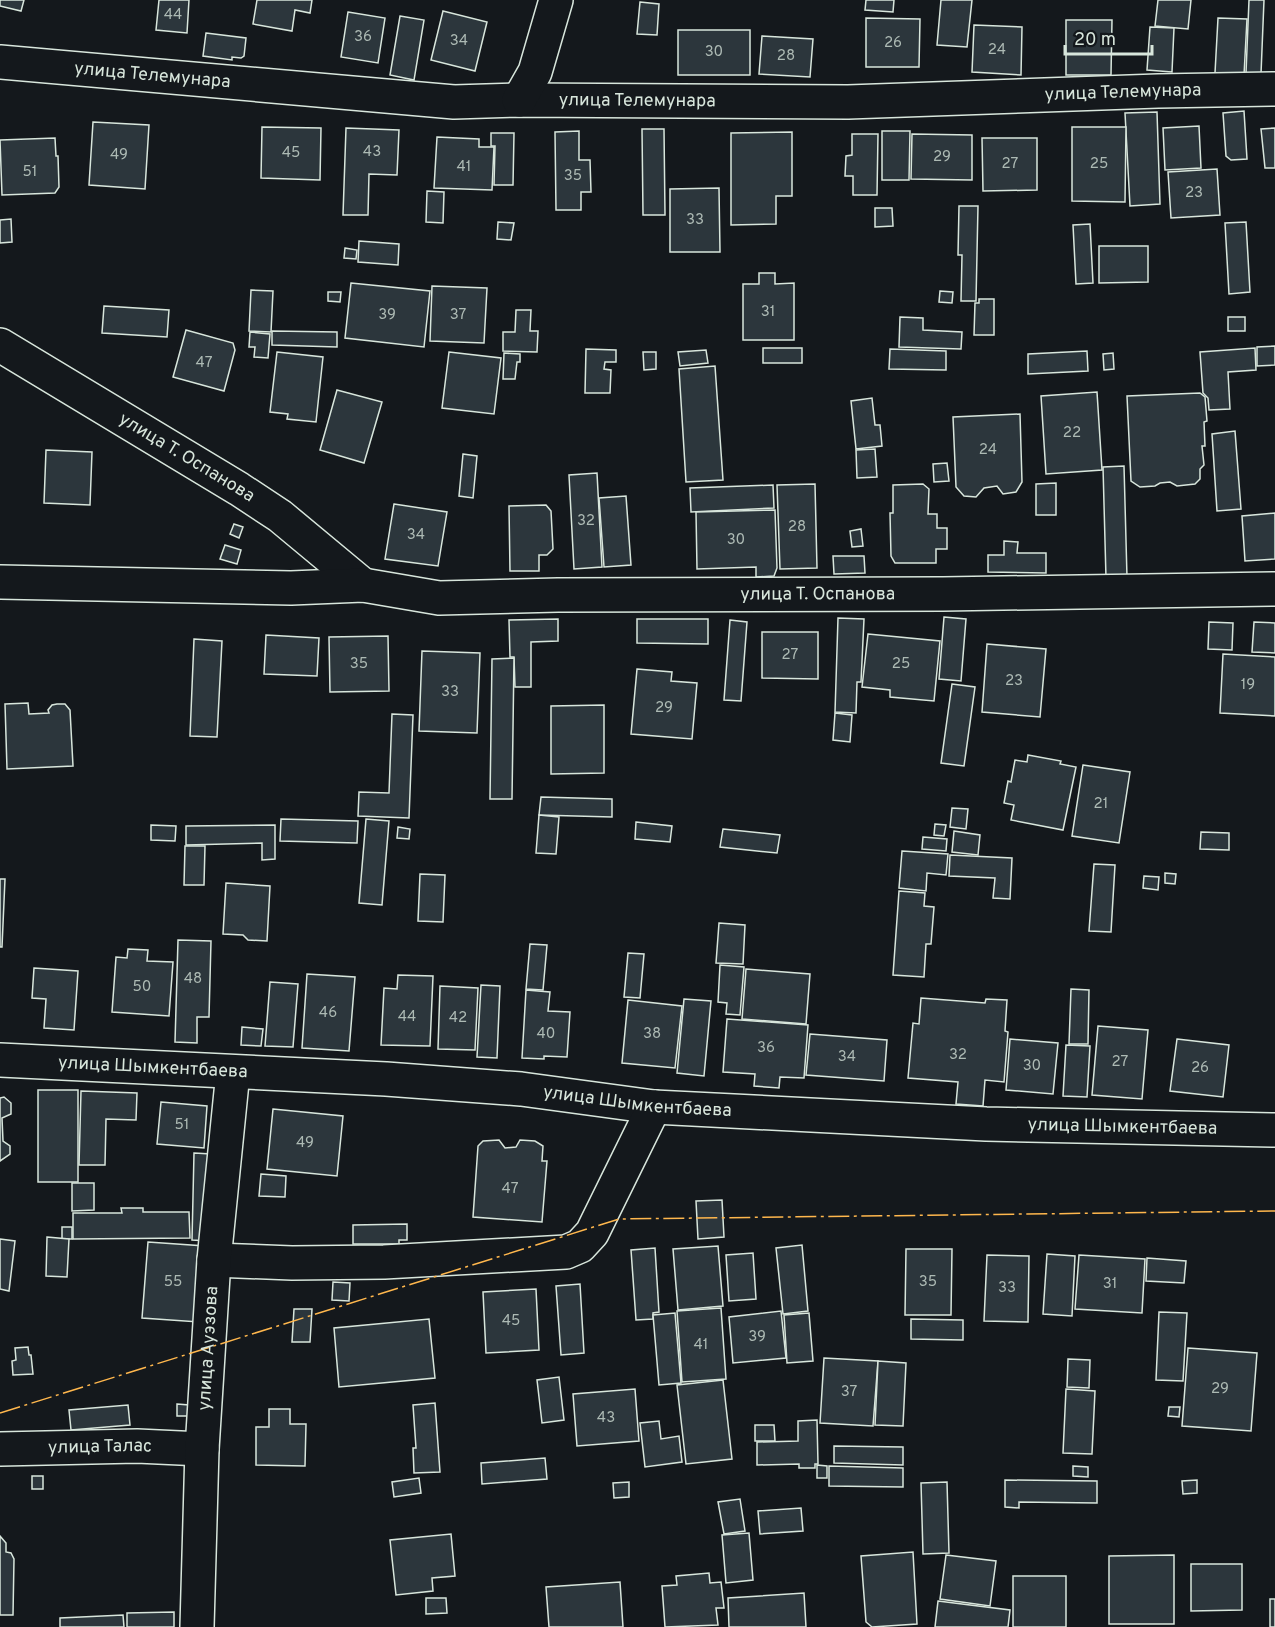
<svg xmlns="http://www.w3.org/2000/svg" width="1275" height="1627" viewBox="0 0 1275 1627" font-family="Overpass,sans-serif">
  <rect width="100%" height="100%" fill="#14181c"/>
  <g fill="#2c363c" stroke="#d8e6dc" stroke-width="1.5">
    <polygon points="0,0 24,0 21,11 0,6"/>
    <polygon points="159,0 189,0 187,33 156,30"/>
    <polygon points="257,0 312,0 310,13 295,10 292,31 253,24"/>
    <polygon points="866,0 894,0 893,12 865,10"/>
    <polygon points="941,0 972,0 967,47 937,45"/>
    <polygon points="1158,0 1191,0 1188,29 1155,26"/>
    <polygon points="1249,0 1264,0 1261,74 1246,73"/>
    <polygon points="640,2 659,4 657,35 637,34"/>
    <polygon points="443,11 487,22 475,71 431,60"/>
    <polygon points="348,12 385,18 378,63 341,57"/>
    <polygon points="400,16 424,20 414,80 390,75"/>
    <polygon points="866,18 920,19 919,67 866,67"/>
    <polygon points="1218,18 1247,19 1244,75 1215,73"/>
    <polygon points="1066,20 1112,20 1111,75 1066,75"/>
    <polygon points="974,25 1022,27 1021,75 972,72"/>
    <polygon points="1150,27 1174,28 1172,72 1147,70"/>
    <rect x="678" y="30" width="72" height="45"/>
    <polygon points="206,33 246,38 244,56 241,58 232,57 232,60 203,56"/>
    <polygon points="762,36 813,39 810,77 759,74"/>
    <polygon points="1244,111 1247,159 1231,160 1226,156 1223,113"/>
    <polygon points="1157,112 1160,204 1130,206 1125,113"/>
    <polygon points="93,122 149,125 145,189 89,185"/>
    <polygon points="1199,126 1201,168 1165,170 1163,128"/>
    <polygon points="262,127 321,128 320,180 261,178"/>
    <polygon points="1072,127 1126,127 1125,202 1072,201"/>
    <polygon points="346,128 399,130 397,175 369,174 368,215 343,215"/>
    <polygon points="1275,128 1275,168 1265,168 1261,129"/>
    <polygon points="642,129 664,129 665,215 643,215"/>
    <polygon points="579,131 579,160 590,160 591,192 581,192 581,210 556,210 555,132"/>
    <polygon points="882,131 910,131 909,180 882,180"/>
    <polygon points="792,132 792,196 776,196 776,224 731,225 731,133"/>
    <polygon points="491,133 514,133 513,185 494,185 495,146 491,146"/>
    <polygon points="852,134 878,134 877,195 853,195 853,176 845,176 846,156 852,155"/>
    <polygon points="912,134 972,135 972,180 911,179"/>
    <polygon points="437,137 479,139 479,147 494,147 492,190 434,188"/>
    <polygon points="55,138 56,156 58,156 59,187 55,193 2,195 0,140"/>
    <polygon points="982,138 1037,138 1037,190 983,191"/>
    <polygon points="1217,169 1220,215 1171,218 1168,172"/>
    <polygon points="719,188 720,252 670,252 670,189"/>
    <polygon points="427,191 444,192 443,223 426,222"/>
    <polygon points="959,206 978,206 976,301 961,301 962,255 958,255"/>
    <polygon points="875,208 892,208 893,226 875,227"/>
    <polygon points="11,219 12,242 0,243 0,220"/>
    <polygon points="498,222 514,223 511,240 497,239"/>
    <polygon points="1246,222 1250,292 1229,294 1225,223"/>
    <polygon points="1090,224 1093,283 1076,284 1073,225"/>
    <polygon points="359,241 399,244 398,265 358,262"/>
    <polygon points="1099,246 1148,246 1148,282 1099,283"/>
    <polygon points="345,248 357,250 356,259 344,258"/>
    <polygon points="759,273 775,273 775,284 794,283 794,340 743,340 743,284 759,284"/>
    <polygon points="351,283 430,291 424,347 345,338"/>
    <polygon points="432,286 487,288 484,343 430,341"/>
    <polygon points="251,290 273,291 271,332 249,331"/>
    <polygon points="940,291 953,292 952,303 939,302"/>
    <polygon points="328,292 341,292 340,302 328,301"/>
    <polygon points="979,299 994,299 994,335 974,335 975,303 979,303"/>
    <polygon points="104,306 169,310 167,337 102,333"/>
    <polygon points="516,310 531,310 530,331 538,331 537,352 503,351 503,332 515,332"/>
    <polygon points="900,317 923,318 923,330 962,332 961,349 899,347"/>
    <rect x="1228" y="317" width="17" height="14"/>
    <polygon points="186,330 233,343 235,350 224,391 173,377"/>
    <polygon points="272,331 337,332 337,347 272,345"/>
    <polygon points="250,332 270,334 268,358 254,357 255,347 249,347"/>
    <polygon points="1275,346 1275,365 1257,366 1257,347"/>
    <rect x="763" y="348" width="39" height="15"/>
    <polygon points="1255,348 1256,370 1228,372 1230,409 1209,410 1208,398 1203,393 1200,352"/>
    <polygon points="586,349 616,350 616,362 605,362 604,369 611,370 610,393 585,393"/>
    <polygon points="890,349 946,351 946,370 889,369"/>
    <polygon points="706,350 708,363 680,366 678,352"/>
    <polygon points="1087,351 1088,371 1028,374 1028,354"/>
    <polygon points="277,352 323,357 316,422 287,419 288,414 270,412"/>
    <polygon points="449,352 501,358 494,414 442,408"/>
    <polygon points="643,352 656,352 656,369 644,370"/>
    <polygon points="504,353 520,354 520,362 517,362 515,379 503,379"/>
    <polygon points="1113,353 1114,369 1104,370 1103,354"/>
    <polygon points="715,366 723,480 686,482 679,369"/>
    <polygon points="337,390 382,402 364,463 320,450"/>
    <polygon points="1097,392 1102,470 1046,474 1041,396"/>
    <polygon points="1200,393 1205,397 1207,421 1204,422 1205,446 1202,446 1204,465 1200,469 1200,479 1195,484 1177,486 1170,482 1160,483 1155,486 1140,487 1131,481 1127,396"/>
    <polygon points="872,398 875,425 880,425 882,446 856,449 851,401"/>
    <polygon points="1020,414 1022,482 1016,492 1003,494 997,486 984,488 976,497 964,496 956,487 953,417"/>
    <polygon points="1235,431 1241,509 1217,511 1212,434"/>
    <polygon points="875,449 877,477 857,478 856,450"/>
    <polygon points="46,450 92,452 90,505 44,503"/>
    <polygon points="463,454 477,456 473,498 459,496"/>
    <polygon points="947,463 949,481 934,482 933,464"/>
    <polygon points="1124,466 1127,577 1106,578 1103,467"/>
    <polygon points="597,473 602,567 574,569 569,475"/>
    <polygon points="1056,483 1056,515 1036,515 1036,484"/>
    <polygon points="815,484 817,568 780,569 777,485"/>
    <polygon points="923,484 929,489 928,514 937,514 937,528 947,528 947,549 936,549 936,563 895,563 891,556 890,513 893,513 893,485"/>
    <polygon points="773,485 774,508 691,512 690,488"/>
    <polygon points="626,496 631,565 604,567 599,498"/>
    <polygon points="394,504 447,512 438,566 385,559"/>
    <polygon points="546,505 551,511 553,549 547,555 539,555 539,571 510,571 509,506"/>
    <polygon points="775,510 777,568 774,576 756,577 756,567 697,569 696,512"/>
    <polygon points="1275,513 1275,559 1245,561 1242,516"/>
    <polygon points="234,524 243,527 239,538 230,534"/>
    <polygon points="861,529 863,546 852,547 850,531"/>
    <polygon points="1004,541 1018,542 1017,553 1046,553 1046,573 988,572 988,555 1004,555"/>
    <polygon points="225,545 241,550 237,564 220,559"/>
    <polygon points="833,556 864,556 865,573 834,574"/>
    <polygon points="944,617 966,619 961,681 939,679"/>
    <polygon points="838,618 864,619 861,682 857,682 856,713 835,712"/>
    <polygon points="558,619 558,641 531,642 531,687 515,687 514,657 510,657 509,620"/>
    <polygon points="637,619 708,619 708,644 637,643"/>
    <polygon points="730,620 747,622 741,701 724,700"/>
    <polygon points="1209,622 1233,623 1232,650 1208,649"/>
    <polygon points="1254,622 1275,623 1275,653 1252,652"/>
    <polygon points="762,632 818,632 818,679 762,678"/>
    <polygon points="868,634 940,641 934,701 890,697 890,690 862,687"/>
    <polygon points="266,635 319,638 317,676 264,674"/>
    <polygon points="388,636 389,691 330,692 329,637"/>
    <polygon points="194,639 222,641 217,737 190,736"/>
    <polygon points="987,644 1046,649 1040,717 982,712"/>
    <polygon points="422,651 480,653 477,733 419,731"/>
    <polygon points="1223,654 1275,657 1275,716 1220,713"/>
    <polygon points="514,658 512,799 490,799 492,659"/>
    <polygon points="637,669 672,672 671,681 697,683 692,739 631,734"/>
    <polygon points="952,684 975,687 964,766 941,763"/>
    <polygon points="28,703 29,714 49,713 48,710 52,705 57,704 65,704 70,710 73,766 7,769 5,704"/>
    <polygon points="604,705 604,773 551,774 551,706"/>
    <polygon points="835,713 852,715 850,742 833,740"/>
    <polygon points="392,714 413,715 409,818 358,816 359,792 389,793"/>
    <polygon points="1028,755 1061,761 1060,764 1076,767 1063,830 1011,820 1014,805 1004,803 1008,781 1011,782 1015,760 1027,762"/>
    <polygon points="1083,765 1130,772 1119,843 1072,836"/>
    <polygon points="541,797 612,799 612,817 539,815"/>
    <polygon points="952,808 968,809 966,829 950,827"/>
    <polygon points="539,815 559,817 556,854 536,853"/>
    <polygon points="281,819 358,821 357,843 280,841"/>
    <polygon points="366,819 389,821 382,905 359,903"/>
    <polygon points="636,822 672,826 670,842 635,839"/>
    <polygon points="935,824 946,825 944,836 934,835"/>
    <polygon points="151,825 176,826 175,841 151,840"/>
    <polygon points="275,825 275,859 262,860 262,843 186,845 186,826"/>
    <polygon points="398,827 410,829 409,839 397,838"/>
    <polygon points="723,829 780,835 777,853 720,847"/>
    <polygon points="954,831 980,835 978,855 952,852"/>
    <polygon points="1201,832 1229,833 1229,850 1200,849"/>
    <polygon points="923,837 947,839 946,851 922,849"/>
    <polygon points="185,846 205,846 204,885 184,885"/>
    <polygon points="902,851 948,854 946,875 927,873 926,891 899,888"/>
    <polygon points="950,855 1012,858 1010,899 993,898 995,878 949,876"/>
    <polygon points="1094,864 1115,865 1111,932 1089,931"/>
    <polygon points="1165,873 1176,874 1175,884 1165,883"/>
    <polygon points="420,874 445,875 443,922 418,921"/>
    <polygon points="1144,876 1159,877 1158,890 1143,888"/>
    <polygon points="0,879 5,879 2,947 0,947"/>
    <polygon points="226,883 270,886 267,941 248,940 243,935 223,934"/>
    <polygon points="899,891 925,893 924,906 934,907 931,944 926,944 924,977 893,975"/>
    <polygon points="719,923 745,925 743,964 716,963"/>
    <polygon points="178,940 211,941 209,1017 197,1017 197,1043 175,1042"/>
    <polygon points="530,944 547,945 543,990 526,989"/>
    <polygon points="128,949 148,950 147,961 173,962 169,1016 112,1012 116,957 127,958"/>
    <polygon points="628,953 644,954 640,998 624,997"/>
    <polygon points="720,965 744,967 740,1015 726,1014 727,1003 718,1002"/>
    <polygon points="34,968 78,971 74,1030 44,1028 46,999 32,998"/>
    <polygon points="746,969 810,974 806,1024 742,1019"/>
    <polygon points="307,974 355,977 349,1051 302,1048"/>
    <polygon points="398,975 433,976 430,1046 381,1045 384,988 397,989"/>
    <polygon points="270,982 298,984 293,1047 265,1046"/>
    <polygon points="481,985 500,986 497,1058 477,1057"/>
    <polygon points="440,986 478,988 475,1050 438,1049"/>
    <polygon points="1071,989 1089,990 1088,1044 1069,1044"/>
    <polygon points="526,990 550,992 548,1011 570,1012 567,1057 544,1056 544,1059 522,1058"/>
    <polygon points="921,998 985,1003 986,999 1007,1000 1005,1031 1008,1032 1004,1082 985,1080 983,1106 956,1104 958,1082 908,1078 913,1023 919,1024"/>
    <polygon points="684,999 711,1001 704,1076 677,1073"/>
    <polygon points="628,1000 682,1006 675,1068 622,1063"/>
    <polygon points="727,1019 808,1025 804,1078 780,1077 779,1088 754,1086 755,1074 723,1072"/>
    <polygon points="1098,1026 1148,1030 1142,1099 1092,1095"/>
    <polygon points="242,1027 263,1029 261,1046 241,1045"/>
    <polygon points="810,1034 887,1040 884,1081 806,1075"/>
    <polygon points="1010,1039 1058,1043 1053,1094 1006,1090"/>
    <polygon points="1177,1039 1229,1045 1223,1097 1170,1091"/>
    <polygon points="1066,1045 1090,1046 1087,1097 1063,1096"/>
    <rect x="38" y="1090" width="40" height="92"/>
    <polygon points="81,1091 137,1093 136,1120 106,1119 105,1165 79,1165"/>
    <polygon points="4,1097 11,1103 11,1114 2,1118 3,1141 10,1146 10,1154 0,1161 0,1098"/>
    <polygon points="161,1102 207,1106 204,1148 157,1144"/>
    <polygon points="273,1109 343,1116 337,1176 267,1169"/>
    <polygon points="499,1140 505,1148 516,1147 520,1140 535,1141 543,1146 542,1161 547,1161 542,1222 473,1217 478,1146 483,1141"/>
    <polygon points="194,1153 211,1154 209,1241 192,1240"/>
    <polygon points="261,1174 286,1176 285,1197 259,1196"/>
    <polygon points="72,1183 94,1183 94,1210 72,1211"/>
    <polygon points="722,1200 724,1237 698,1239 696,1201"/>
    <polygon points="121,1208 143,1208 143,1212 189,1212 190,1238 73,1239 73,1213 122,1213"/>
    <polygon points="407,1224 407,1240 399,1240 399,1244 353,1244 353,1225"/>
    <rect x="62" y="1227" width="10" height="12"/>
    <polygon points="47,1237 69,1239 67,1277 46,1276"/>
    <polygon points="0,1239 15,1241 9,1291 0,1289"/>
    <polygon points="148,1242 205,1246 199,1322 142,1318"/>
    <polygon points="802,1245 808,1311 783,1314 776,1248"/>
    <polygon points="718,1246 723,1306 678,1310 673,1249"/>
    <polygon points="655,1248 659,1312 653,1313 653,1319 636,1320 631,1250"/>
    <polygon points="906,1249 952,1249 951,1315 905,1315"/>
    <polygon points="753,1253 756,1299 729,1301 726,1255"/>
    <polygon points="1047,1254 1075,1256 1072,1316 1043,1314"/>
    <polygon points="987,1255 1029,1256 1028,1322 984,1321"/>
    <polygon points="1079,1255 1145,1259 1142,1313 1075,1309"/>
    <polygon points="1147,1258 1186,1261 1184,1283 1146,1281"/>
    <polygon points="333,1282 350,1283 349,1301 332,1300"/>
    <polygon points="580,1284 584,1353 561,1355 556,1286"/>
    <polygon points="536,1289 539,1350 486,1353 483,1292"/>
    <polygon points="721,1308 726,1379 682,1382 677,1311"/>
    <polygon points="294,1309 312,1309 310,1342 292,1342"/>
    <polygon points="781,1311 786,1358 733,1363 729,1317"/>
    <polygon points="1159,1312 1187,1313 1183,1381 1156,1380"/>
    <polygon points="675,1313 681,1383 659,1385 653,1315"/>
    <polygon points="809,1313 813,1361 787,1363 784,1315"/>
    <polygon points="429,1319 435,1378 339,1387 334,1328"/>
    <polygon points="911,1319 963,1320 963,1340 911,1339"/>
    <polygon points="28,1347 29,1355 31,1355 33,1374 13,1375 12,1361 16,1360 15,1348"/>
    <polygon points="1188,1348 1257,1353 1251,1431 1182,1426"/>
    <polygon points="824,1358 878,1361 873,1426 820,1423"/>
    <polygon points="1068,1359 1090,1360 1089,1388 1067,1387"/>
    <polygon points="878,1361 906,1363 903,1426 875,1425"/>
    <polygon points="559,1377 564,1420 542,1423 537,1380"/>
    <polygon points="723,1380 732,1459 686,1464 677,1385"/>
    <polygon points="635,1389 639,1441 577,1446 573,1394"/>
    <polygon points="1066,1389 1095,1391 1092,1454 1063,1453"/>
    <polygon points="435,1403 440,1472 414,1473 413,1448 416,1448 413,1405"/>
    <polygon points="177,1404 189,1405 189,1416 177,1416"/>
    <polygon points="128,1405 130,1425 71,1430 69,1410"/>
    <polygon points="1169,1407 1180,1407 1179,1417 1168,1416"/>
    <polygon points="269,1409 290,1409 290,1424 306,1424 305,1466 256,1465 256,1427 269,1427"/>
    <polygon points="817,1420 818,1464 815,1464 815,1468 799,1468 799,1464 757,1465 757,1442 798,1441 798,1421"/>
    <polygon points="659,1421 661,1439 679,1436 682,1462 645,1467 640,1423"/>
    <polygon points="755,1425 774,1425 775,1441 755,1441"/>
    <polygon points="834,1446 903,1447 903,1465 834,1463"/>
    <polygon points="545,1458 547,1479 482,1484 481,1463"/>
    <polygon points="817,1465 827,1466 827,1478 817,1478"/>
    <polygon points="829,1466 903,1468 903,1487 829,1486"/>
    <polygon points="1073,1466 1088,1467 1088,1477 1073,1476"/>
    <rect x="32" y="1476" width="11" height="13"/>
    <polygon points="419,1478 421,1493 394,1497 392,1482"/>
    <polygon points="1005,1480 1097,1481 1097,1503 1019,1502 1019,1508 1005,1507"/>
    <polygon points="1197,1480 1197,1493 1183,1494 1182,1481"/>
    <polygon points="629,1482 629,1497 614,1498 613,1483"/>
    <polygon points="947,1482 949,1553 923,1554 921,1483"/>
    <polygon points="740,1499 745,1531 724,1534 718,1502"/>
    <polygon points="801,1508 803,1531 760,1534 758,1511"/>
    <polygon points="749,1533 753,1580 726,1583 722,1535"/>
    <polygon points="451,1534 455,1576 432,1578 433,1591 396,1595 390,1540"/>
    <polygon points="0,1536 6,1543 6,1552 11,1553 14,1559 13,1615 0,1615"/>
    <polygon points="913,1552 917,1624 872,1627 866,1622 861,1556"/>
    <polygon points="946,1555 996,1561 990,1606 940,1599"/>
    <polygon points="1174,1555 1174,1624 1109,1624 1109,1556"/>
    <polygon points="1191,1564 1242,1564 1242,1610 1191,1611"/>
    <polygon points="709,1573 710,1583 721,1582 724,1608 716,1608 718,1625 665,1627 662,1586 677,1585 676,1576"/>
    <rect x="1013" y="1576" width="53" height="51"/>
    <polygon points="620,1582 623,1627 549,1627 546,1587"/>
    <polygon points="804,1593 806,1627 729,1627 728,1598"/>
    <polygon points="426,1598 446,1598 447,1613 426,1614"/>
    <rect x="1270" y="1599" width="5" height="28"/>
    <polygon points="938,1601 1010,1610 1008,1627 935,1627"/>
    <polygon points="174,1612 174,1627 127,1627 127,1613"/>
    <polygon points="123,1615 124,1627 60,1627 60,1618"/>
  </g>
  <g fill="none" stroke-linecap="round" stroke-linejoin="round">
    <defs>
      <g id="minor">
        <path id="s1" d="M0,62L454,102L519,100L848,102L1158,91L1275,89"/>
        <polyline points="519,100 535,72 556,0"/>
        <path id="s2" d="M0,345L239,489L280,516L363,585"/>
        <path id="s3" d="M0,582L291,588L363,585L439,598L558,595L943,594L1275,589"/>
        <path id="s4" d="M0,1060L386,1079L521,1089L654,1107L986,1124L1275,1130"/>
        <polyline points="214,1260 292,1263 384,1262 566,1252 580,1246 592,1233 654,1107"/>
        <path id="s5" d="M0,1449L137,1446L202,1449"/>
        <path id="s6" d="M197,1627L202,1449L214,1260L233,1072"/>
      </g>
    </defs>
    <use href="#minor" stroke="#d8e6dc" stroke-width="36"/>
    <use href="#minor" stroke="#14181c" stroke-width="33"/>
    <polyline stroke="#ffb74d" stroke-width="1.5" stroke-dasharray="21 4.5 3 4.5" stroke-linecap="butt" points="0,1413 619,1219 1275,1211"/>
  </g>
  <g text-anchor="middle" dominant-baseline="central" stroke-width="4.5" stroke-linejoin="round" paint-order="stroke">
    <g font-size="15" fill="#adbab4">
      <text x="173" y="15">44</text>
      <text x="363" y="37">36</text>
      <text x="459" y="41">34</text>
      <text x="893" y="43">26</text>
      <text x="997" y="50">24</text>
      <text x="714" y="52">30</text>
      <text x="786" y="56">28</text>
      <text x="372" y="152">43</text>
      <text x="291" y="153">45</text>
      <text x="119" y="155">49</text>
      <text x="942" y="157">29</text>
      <text x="1010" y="164">27</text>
      <text x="1099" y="164">25</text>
      <text x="464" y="167">41</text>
      <text x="30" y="172">51</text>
      <text x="573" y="176">35</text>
      <text x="1194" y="193">23</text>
      <text x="695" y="220">33</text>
      <text x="768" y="312">31</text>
      <text x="387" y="315">39</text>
      <text x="458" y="315">37</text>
      <text x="204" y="363">47</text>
      <text x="1072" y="433">22</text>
      <text x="988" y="450">24</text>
      <text x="586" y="521">32</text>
      <text x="797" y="527">28</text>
      <text x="416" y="535">34</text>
      <text x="736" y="540">30</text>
      <text x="790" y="655">27</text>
      <text x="359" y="664">35</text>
      <text x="901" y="664">25</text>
      <text x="1014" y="681">23</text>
      <text x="1248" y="685">19</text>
      <text x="450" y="692">33</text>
      <text x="664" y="708">29</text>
      <text x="1101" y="804">21</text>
      <text x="193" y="979">48</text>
      <text x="142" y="987">50</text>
      <text x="328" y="1013">46</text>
      <text x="407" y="1017">44</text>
      <text x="458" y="1018">42</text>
      <text x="546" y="1034">40</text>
      <text x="652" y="1034">38</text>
      <text x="766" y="1048">36</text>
      <text x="958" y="1055">32</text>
      <text x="847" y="1057">34</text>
      <text x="1120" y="1062">27</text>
      <text x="1032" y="1066">30</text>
      <text x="1200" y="1068">26</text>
      <text x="182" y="1125">51</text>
      <text x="305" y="1143">49</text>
      <text x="510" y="1189">47</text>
      <text x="173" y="1282">55</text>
      <text x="928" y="1282">35</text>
      <text x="1110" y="1284">31</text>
      <text x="1007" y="1288">33</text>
      <text x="511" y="1321">45</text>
      <text x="757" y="1337">39</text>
      <text x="701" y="1345">41</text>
      <text x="1220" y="1389">29</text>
      <text x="849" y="1392">37</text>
      <text x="606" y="1418">43</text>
    </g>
    <g font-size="18" fill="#d8e6dc" stroke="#14181c">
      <text stroke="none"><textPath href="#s1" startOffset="153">улица Телемунара</textPath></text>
      <text stroke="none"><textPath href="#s1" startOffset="1125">улица Телемунара</textPath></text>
      <text stroke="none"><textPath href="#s1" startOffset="639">улица Телемунара</textPath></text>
      <text stroke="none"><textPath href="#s2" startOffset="218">улица Т. Оспанова</textPath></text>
      <text stroke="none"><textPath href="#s3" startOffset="819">улица Т. Оспанова</textPath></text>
      <text stroke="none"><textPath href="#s4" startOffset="153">улица Шымкентбаева</textPath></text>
      <text stroke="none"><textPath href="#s4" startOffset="639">улица Шымкентбаева</textPath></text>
      <text stroke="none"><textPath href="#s4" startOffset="1125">улица Шымкентбаева</textPath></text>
      <text stroke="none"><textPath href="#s6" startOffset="279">улица Ауэзова</textPath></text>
      <text stroke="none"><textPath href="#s5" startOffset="100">улица Талас</textPath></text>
    </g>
  </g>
  <path d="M1065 45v9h87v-9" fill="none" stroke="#d8e6dc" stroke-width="3"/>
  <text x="1074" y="45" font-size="18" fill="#d8e6dc" stroke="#14181c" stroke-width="4.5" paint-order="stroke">20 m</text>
</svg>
